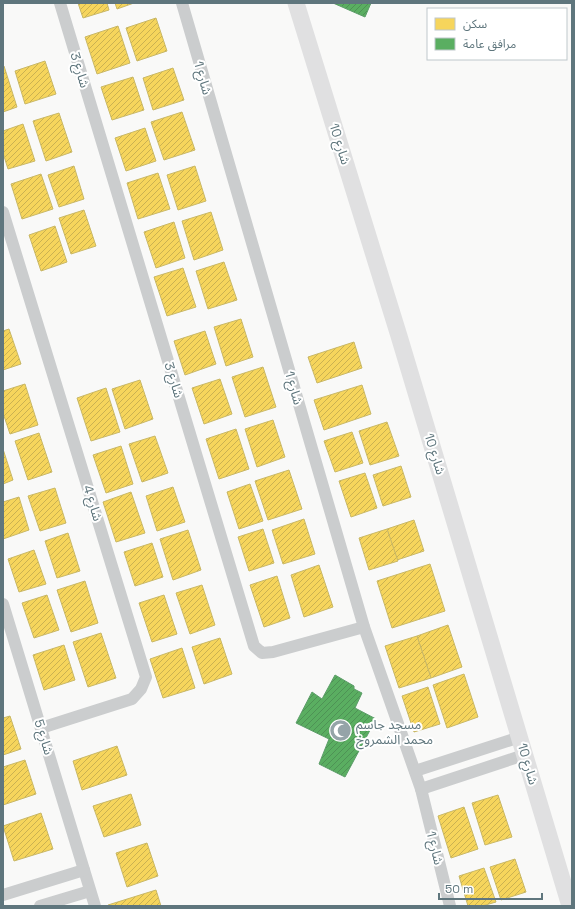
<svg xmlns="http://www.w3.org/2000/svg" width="575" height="909" viewBox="0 0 575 909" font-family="'Space Grotesk','Noto Sans Arabic',sans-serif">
  <defs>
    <pattern id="homes-hatch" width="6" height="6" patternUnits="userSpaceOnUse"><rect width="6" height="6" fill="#f6d55c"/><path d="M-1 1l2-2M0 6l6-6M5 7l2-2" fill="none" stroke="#cab151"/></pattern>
    <pattern id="public-hatch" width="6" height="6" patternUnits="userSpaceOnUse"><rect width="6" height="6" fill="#5aae61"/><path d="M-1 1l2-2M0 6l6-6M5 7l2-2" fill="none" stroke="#4e9255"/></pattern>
  </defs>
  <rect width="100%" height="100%" fill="#f9f9f8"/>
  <g fill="url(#homes-hatch)" stroke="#c9b866">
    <polygon points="78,3 107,3 109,10 83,18"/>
    <polygon points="115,3 134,3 117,9"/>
    <polygon points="156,18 167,51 137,61 126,28"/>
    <polygon points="118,26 130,63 97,74 85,37"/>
    <polygon points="45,61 56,94 25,104 15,71"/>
    <polygon points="4,66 17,107 3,112 3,67"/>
    <polygon points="173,68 184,100 153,110 143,78"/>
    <polygon points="133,77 144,110 112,120 101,87"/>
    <polygon points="182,112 195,150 164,160 151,122"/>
    <polygon points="59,113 72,152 46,161 33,121"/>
    <polygon points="23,124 35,161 8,169 3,153 3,131"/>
    <polygon points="145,128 156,161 126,171 115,138"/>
    <polygon points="74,166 84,199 59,207 48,175"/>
    <polygon points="195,166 206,201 178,210 167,175"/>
    <polygon points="158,173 170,209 138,219 127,183"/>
    <polygon points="41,174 53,209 22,219 11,184"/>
    <polygon points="84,210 96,246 71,254 59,218"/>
    <polygon points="211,212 223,250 194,260 182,221"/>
    <polygon points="174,222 185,258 156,268 144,232"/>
    <polygon points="55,226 67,262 41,271 29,235"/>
    <polygon points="224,262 237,300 208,309 196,271"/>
    <polygon points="183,268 196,307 167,316 154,277"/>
    <polygon points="241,319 253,357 226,366 214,327"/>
    <polygon points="9,329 21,364 3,370 3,331"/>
    <polygon points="205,331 216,364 185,375 174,341"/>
    <polygon points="354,342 362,368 317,383 308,357"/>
    <polygon points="263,367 276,407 245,417 232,377"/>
    <polygon points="220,379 232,414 204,424 192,388"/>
    <polygon points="140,380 153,419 125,429 112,389"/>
    <polygon points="25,384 38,425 10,434 3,413 3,391"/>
    <polygon points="362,385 371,414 324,430 314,400"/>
    <polygon points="106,388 120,432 91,441 77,398"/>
    <polygon points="273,420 285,457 257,467 245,429"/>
    <polygon points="387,422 399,456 370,465 359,431"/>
    <polygon points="236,429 249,469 219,479 206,439"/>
    <polygon points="352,432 363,463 335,472 324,441"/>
    <polygon points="39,433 52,472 28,480 15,441"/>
    <polygon points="155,436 168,473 142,482 129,444"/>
    <polygon points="121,446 133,484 106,493 93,455"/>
    <polygon points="3,449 13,480 3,484"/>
    <polygon points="401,466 411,497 383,506 373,475"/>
    <polygon points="289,470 302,509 268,520 255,481"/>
    <polygon points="365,473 377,508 351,517 339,481"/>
    <polygon points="250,484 263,521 239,529 227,492"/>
    <polygon points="173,487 185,522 157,531 146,496"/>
    <polygon points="55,488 66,523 40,531 28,496"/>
    <polygon points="131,492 145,533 116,542 103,502"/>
    <polygon points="19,497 29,530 3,539 3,502"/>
    <polygon points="304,519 315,554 283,564 272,530"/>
    <polygon points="414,520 424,551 397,560 387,529"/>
    <polygon points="263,529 274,563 249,571 238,537"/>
    <polygon points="387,529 398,561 369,570 359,538"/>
    <polygon points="188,530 201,570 173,580 160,539"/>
    <polygon points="68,533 80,571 57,578 45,541"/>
    <polygon points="152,543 163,577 135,586 124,552"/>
    <polygon points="34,550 46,584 19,592 8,559"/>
    <polygon points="430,564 445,611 392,628 377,581"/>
    <polygon points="319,565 333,607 304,617 291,575"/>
    <polygon points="277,576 290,618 264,627 250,585"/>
    <polygon points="85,581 98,623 71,632 57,590"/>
    <polygon points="202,585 215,625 190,634 176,593"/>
    <polygon points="47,595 59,630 34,638 22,603"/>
    <polygon points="164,595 177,634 152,642 139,603"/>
    <polygon points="448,625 462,667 431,678 417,636"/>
    <polygon points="101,633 116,678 88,687 73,642"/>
    <polygon points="417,636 431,678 399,688 385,646"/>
    <polygon points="220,638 232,674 204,684 192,647"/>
    <polygon points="64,645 75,680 44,690 33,655"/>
    <polygon points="182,648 195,688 163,698 150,659"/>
    <polygon points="464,674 478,717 447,728 433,685"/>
    <polygon points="428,687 440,724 414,732 402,696"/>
    <polygon points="10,716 21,749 3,755 3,718"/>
    <polygon points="117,746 127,775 82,790 73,761"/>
    <polygon points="25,760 36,794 3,805 3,767"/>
    <polygon points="131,794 141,825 104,837 93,806"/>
    <polygon points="498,795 512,837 485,845 472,803"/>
    <polygon points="464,807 478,849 451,858 438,816"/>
    <polygon points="41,813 53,849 14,861 3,826"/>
    <polygon points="147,843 158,876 127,887 116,853"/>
    <polygon points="515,859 526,892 501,900 490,867"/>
    <polygon points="484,868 496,902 482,906 468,906 459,876"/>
    <polygon points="156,890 161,906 108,906 108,905"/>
  </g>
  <g fill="url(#public-hatch)" stroke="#5c9d69">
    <polygon points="333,3 371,3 365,17"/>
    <polygon points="335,675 354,686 354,689 362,693 355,708 376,719 345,777 319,764 329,739 296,723 312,692 322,699"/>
  </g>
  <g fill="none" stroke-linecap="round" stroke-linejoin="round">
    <g stroke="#cbcdce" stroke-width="12">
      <polyline points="60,3 254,646 262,653 273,652 364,627"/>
      <polyline points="182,3 364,627 421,789 450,906"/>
      <polyline points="3,212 146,677 141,689 132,699 41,728"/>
      <polyline points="3,604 95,906"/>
      <polyline points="415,771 520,737"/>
      <polyline points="421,789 524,755"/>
      <polyline points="3,895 84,870"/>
      <polyline points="40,906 90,891"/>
    </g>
    <polyline stroke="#e0e0e1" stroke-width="17" points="296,3 399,336 570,906"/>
  </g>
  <defs>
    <symbol id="mosque-disc" viewBox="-11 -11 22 22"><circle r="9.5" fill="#95a4a8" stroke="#fff"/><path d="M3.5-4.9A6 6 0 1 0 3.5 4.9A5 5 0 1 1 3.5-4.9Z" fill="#fff"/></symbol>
  </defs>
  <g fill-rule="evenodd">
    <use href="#mosque-disc" x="328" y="718" width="25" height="25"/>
  </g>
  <g text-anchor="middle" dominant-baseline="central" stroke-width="4" stroke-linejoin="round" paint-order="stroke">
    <g font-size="13" fill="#5f767d" stroke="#fff">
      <text transform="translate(80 70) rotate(73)">شارع 3</text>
      <text transform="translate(203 78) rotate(74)">شارع 1</text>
      <text transform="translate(340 144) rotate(73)">شارع 10</text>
      <text transform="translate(174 380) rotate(73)">شارع 3</text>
      <text transform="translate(294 388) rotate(74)">شارع 1</text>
      <text transform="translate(435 454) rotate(73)">شارع 10</text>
      <text transform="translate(93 503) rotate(73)">شارع 4</text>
      <text transform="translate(44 737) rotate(73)">شارع 5</text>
      <text transform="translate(528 764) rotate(74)">شارع 10</text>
      <text transform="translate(435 848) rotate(76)">شارع 1</text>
    </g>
    <g font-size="13" fill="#5f767d" stroke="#fff" text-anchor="start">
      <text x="356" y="724">مسجد جاسم<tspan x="356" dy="15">محمد الشمروخ</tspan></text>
    </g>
  </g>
  <rect width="575" height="909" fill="none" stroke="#5f767d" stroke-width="8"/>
  <rect x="427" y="8" width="140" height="52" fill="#ffffff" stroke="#bfc8cb"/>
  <rect x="435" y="18" width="20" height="12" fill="#f6d55c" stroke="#bfc8cb"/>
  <text x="463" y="28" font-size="12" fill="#5f767d">سكن</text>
  <rect x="435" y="38" width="20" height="12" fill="#5aae61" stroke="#bfc8cb"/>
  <text x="463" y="48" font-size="12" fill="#5f767d">مرافق عامة</text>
  <path d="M439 893v6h103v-6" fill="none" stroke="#5f767d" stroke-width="2"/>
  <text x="445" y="893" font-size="12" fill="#5f767d" stroke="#ffffff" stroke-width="3" paint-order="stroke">50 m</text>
</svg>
